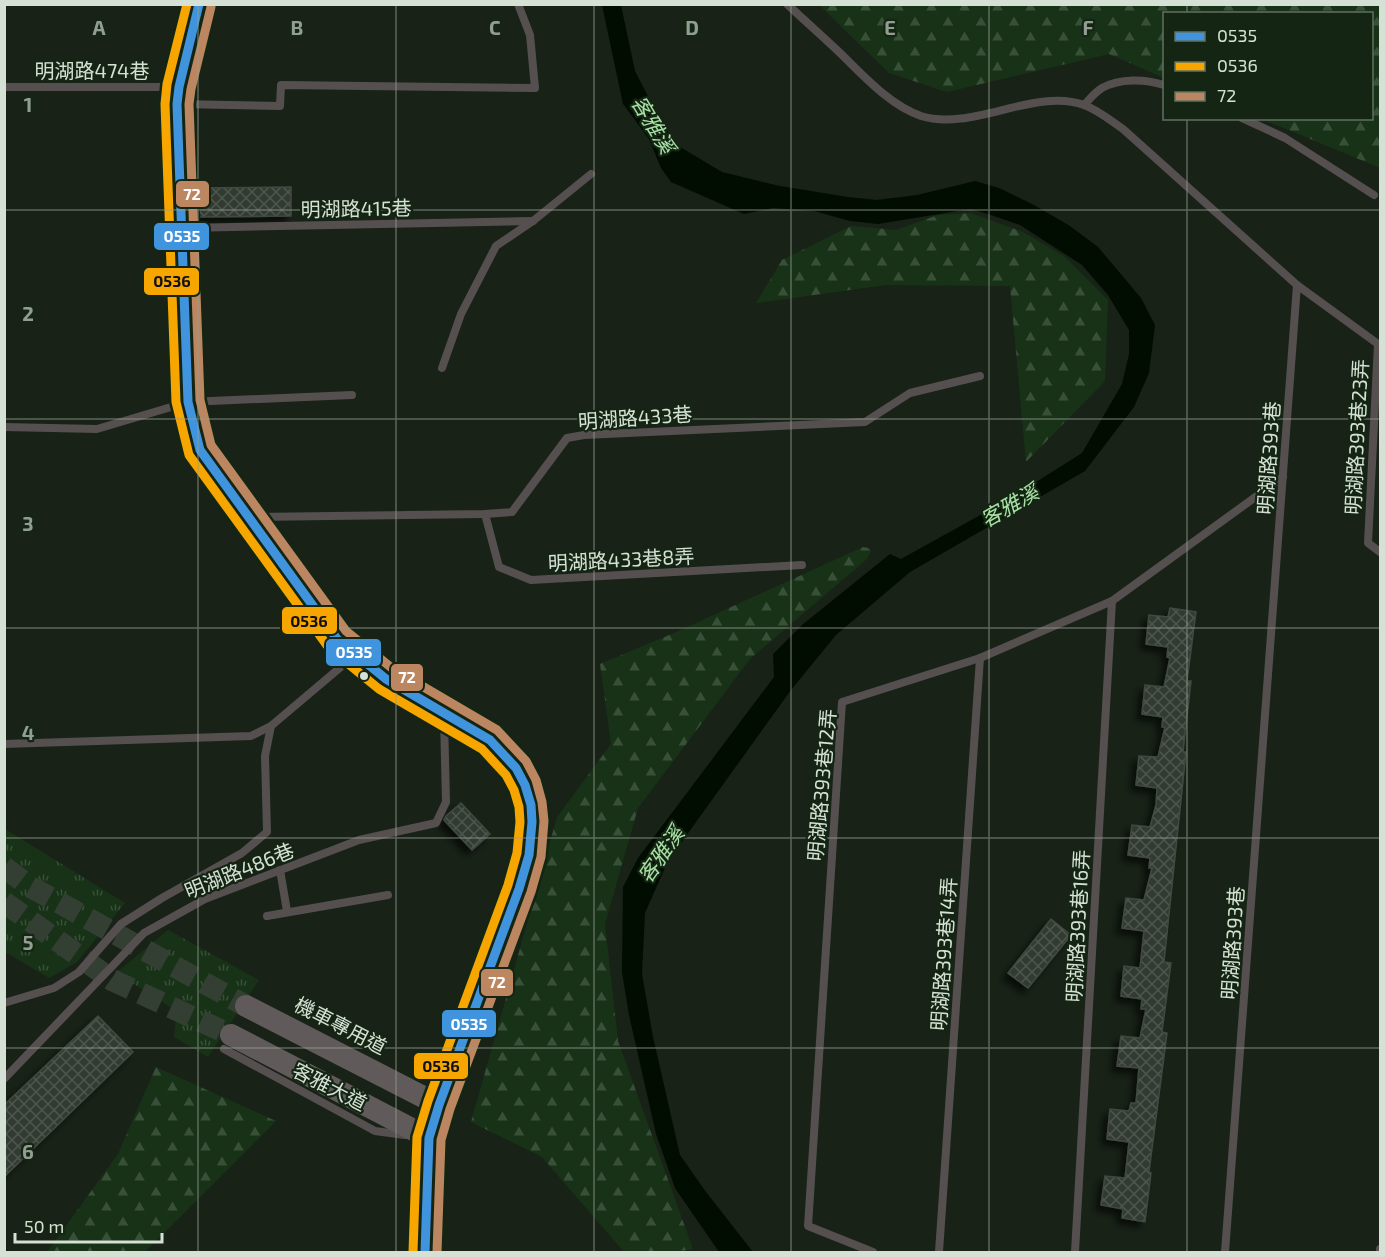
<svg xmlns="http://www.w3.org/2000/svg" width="1385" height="1257" viewBox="0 0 1385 1257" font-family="'Exo 2','Noto Sans TC',sans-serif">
  <defs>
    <pattern id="forest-firs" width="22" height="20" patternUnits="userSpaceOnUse" patternTransform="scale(1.5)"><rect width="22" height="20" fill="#173217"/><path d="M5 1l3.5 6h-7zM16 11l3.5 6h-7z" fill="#384f38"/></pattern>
    <pattern id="park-tufts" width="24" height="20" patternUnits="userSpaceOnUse" patternTransform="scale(1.5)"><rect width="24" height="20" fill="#173217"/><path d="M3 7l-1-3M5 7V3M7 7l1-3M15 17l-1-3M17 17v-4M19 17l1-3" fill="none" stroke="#384f38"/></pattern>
    <pattern id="building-cross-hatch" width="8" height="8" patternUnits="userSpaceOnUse" patternTransform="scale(1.5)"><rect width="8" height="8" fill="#333b32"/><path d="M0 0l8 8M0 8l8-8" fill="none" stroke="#50574f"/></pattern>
    <filter id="shadow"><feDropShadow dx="-5.5" dy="5.5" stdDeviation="3" flood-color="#0009"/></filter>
  </defs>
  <rect width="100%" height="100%" fill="#182217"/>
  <g fill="url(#forest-firs)">
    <polygon points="819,5 1380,5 1380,168 1262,119 1372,118 1372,14 1164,14 1164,78 1109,54 947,92 889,73"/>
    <polygon points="971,213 1023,232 1064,256 1108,300 1105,381 1026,462 1010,286 886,285 756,303 782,260 851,226 896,230 938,215"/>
    <polygon points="863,547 868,548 871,551 867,559 750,659 638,808 605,924 618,1041 693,1249 675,1252 624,1252 542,1157 471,1122 557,817 611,744 600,664 674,633"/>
    <polygon points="156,1067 276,1121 145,1252 47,1252 118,1154"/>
  </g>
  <g fill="url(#park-tufts)">
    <polygon points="5,829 125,903 77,962 49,978 5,952"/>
    <polygon points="168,930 259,980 208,1057 174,1037 177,1011 116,973"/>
  </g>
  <polygon fill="#020d02" points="602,5 621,5 635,71 653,106 675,144 722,172 780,186 848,197 877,200 917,195 975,181 999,188 1034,205 1070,226 1098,247 1141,298 1155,325 1149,373 1134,407 1085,471 910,572 836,635 791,690 668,861 645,913 642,974 653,1037 680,1155 706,1192 753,1252 719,1252 675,1188 656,1134 629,1015 622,972 623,887 638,858 774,677 773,654 802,625 890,554 901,559 1011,498 1082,453 1122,384 1129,354 1129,330 1108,295 1082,265 1020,225 988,214 970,209 878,224 850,221 814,211 773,208 744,214 671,182 661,168 649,139 623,104"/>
  <g fill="url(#building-cross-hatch)" stroke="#414a40" stroke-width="1.5" filter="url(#shadow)">
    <polygon points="291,187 291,216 196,217 195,188"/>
    <polygon points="1170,608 1196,612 1187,681 1191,681 1183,752 1186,752 1164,962 1171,963 1162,1032 1167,1033 1149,1172 1151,1173 1145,1222 1122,1218 1123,1209 1101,1205 1105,1176 1125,1178 1129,1142 1107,1139 1110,1109 1129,1111 1131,1103 1136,1103 1139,1068 1117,1066 1121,1036 1140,1038 1146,1009 1141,1009 1142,999 1121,996 1124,966 1140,968 1144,931 1122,928 1126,898 1144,900 1152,868 1149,868 1150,858 1128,855 1132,825 1150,827 1156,805 1157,788 1136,785 1139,756 1158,757 1165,727 1162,727 1163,717 1142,714 1145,685 1164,687 1170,658 1167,657 1168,647 1146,644 1149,615 1168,617"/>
    <polygon points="461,803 490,834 472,850 444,820 446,816"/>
    <polygon points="1051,919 1071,935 1028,988 1008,973"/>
    <polygon points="98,1016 133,1052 4,1177 4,1105"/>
  </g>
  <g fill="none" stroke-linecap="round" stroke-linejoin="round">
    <g stroke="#343f34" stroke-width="22" stroke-dasharray="22 11" stroke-linecap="butt">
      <polyline points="4,867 29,886 246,1006"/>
      <polyline points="4,902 112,980 231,1035"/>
    </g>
    <g stroke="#554f4f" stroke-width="8">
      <path d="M787,4C804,20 821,35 838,51C862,74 889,105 921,116C972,132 1035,87 1084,105C1098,110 1110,120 1123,129L1297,285L1225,1252"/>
      <polyline points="4,87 177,87"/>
      <polyline points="178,104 280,106 281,85 535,88 530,35 518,4"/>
      <path d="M1084,105C1090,99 1095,92 1102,88C1120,78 1145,79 1164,85"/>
      <polyline points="1242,118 1285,138 1374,195"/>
      <polyline points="185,228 533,221"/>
      <polyline points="1297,285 1378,344 1368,543 1380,552"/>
      <polyline points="442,368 461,314 496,246 533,221 591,174"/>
      <polyline points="4,427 97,429 188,402 352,395"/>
      <polyline points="485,514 499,567 531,580 802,565"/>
      <polyline points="254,517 485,514 512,512 567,438 584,435 865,422 910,393 980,376"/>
      <polyline points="4,744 251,736 271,726"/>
      <polyline points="280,870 287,911"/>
      <polyline points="267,916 388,895"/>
      <polyline points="4,1003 54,988 79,972 121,924 162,898 242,853 267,832 265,756 271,726 355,655"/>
      <polyline points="224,1049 375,1131 405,1135"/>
      <polyline points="4,1079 144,933 205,899 359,840 436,823 446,802 444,717"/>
      <polyline points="873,1252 808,1226 842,702 980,658 1112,601 1283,477"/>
      <polyline points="939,1252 980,658"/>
      <polyline points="1075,1252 1112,601"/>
      <polyline points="1380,1252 1380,1249"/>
    </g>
    <g stroke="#615a5a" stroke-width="22">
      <polyline points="199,4 179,87 177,104 188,402 200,450 337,639 386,679 490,740 516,768 525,785 531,805 532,822 529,855 519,889 439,1105 429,1138 425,1252"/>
      <polyline points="246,1006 439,1105"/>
      <polyline points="231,1035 429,1138"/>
    </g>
    <defs>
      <polyline id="bus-1" points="199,4 179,87 177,104 188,402 200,450 337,639 386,679 490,740 516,768 525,785 531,805 532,822 529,855 519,889 439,1105 429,1138 425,1252"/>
      <polyline id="bus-2" points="187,4 167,84 165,104 176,402 189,455 329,648 379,689 482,749 506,775 514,790 519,807 520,822 517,853 508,885 428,1101 417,1137 413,1252"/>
      <polyline id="bus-3" points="211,7 191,89 189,104 200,400 211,445 346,631 393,669 497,730 526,761 536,780 542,802 544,821 541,857 531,892 450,1109 441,1140 437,1252"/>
    </defs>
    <use href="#bus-1" stroke="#142613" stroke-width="14"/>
    <use href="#bus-2" stroke="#142613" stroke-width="14"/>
    <use href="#bus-3" stroke="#142613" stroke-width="14"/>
    <use href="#bus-1" stroke="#4094de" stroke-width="9"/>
    <use href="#bus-2" stroke="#f7a600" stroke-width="9"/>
    <use href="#bus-3" stroke="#bb8660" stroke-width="9"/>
  </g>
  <path fill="none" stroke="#939e92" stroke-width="1.5" stroke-opacity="0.55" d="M198,4V1252M396,4V1252M594,4V1252M791,4V1252M989,4V1252M1187,4V14M1187,118V1252M4,210H1380M4,419H1380M4,628H1380M4,838H1380M4,1048H1380"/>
  <circle fill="#d5e1d5" stroke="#142613" stroke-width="2" cx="364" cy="676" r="5"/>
  <g text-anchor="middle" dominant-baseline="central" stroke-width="4.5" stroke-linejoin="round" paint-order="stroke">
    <g font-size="20" fill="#d5e1d5" stroke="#142613">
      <text x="92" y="70">明湖路474巷</text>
      <text transform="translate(356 208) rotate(-1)">明湖路415巷</text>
      <text transform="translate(635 417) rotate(-4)">明湖路433巷</text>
      <text transform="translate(1356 437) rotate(-87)">明湖路393巷23弄</text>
      <text transform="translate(1268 458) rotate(-86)">明湖路393巷</text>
      <text transform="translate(621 559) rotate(-3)">明湖路433巷8弄</text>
      <text transform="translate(821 785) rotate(-85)">明湖路393巷12弄</text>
      <text transform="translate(239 870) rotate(-22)">明湖路486巷</text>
      <text transform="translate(1077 926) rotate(-87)">明湖路393巷16弄</text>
      <text transform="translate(1232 943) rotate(-86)">明湖路393巷</text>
      <text transform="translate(943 954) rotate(-86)">明湖路393巷14弄</text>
      <text transform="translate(341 1025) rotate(27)">機車專用道</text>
      <text transform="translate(330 1086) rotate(27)">客雅大道</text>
    </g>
    <g font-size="21" font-style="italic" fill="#a9e2a6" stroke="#142613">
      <text transform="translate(654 124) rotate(59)">客雅溪</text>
      <text transform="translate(1009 505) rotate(-30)">客雅溪</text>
      <text transform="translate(660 854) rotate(-55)">客雅溪</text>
    </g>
  </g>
  <g font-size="20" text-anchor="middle" font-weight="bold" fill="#939e92" stroke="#142613" stroke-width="4.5" stroke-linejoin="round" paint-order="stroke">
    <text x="99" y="35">A</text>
    <text x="297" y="35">B</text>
    <text x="495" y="35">C</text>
    <text x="692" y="35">D</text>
    <text x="890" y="35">E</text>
    <text x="1088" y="35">F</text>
    <text x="28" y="112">1</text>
    <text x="28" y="321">2</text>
    <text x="28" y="531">3</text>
    <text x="28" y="740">4</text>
    <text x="28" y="950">5</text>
    <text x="28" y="1159">6</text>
  </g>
  <g stroke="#142613" stroke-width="2">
    <rect x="175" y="180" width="35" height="28" rx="6" fill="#bb8660"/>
    <rect x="153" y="222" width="57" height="29" rx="6" fill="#4094de"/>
    <rect x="143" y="267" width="57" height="29" rx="6" fill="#f7a600"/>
    <rect x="281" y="606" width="57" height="29" rx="6" fill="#f7a600"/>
    <rect x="325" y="638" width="57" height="29" rx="6" fill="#4094de"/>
    <rect x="390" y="663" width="34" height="29" rx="6" fill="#bb8660"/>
    <rect x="480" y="968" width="34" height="29" rx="6" fill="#bb8660"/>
    <rect x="441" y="1009" width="56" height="29" rx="6" fill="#4094de"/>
    <rect x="413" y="1052" width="56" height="28" rx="6" fill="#f7a600"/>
  </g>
  <g font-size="16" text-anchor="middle" font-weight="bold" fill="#fff">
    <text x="192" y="200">72</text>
    <text x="182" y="242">0535</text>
    <text x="354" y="658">0535</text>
    <text x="407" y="683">72</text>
    <text x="497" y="988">72</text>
    <text x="469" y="1030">0535</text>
  </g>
  <g font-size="16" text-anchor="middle" font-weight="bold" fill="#111">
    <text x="172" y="287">0536</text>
    <text x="309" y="627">0536</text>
    <text x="441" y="1072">0536</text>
  </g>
  <rect width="1385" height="1257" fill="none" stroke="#d5e1d5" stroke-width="12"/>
  <rect x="1163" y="12" width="210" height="108" fill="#142613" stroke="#617161" stroke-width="1.5"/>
  <rect x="1175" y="32" width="30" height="9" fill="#4094de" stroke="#617161" stroke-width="1.5"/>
  <text x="1217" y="42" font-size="18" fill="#d5e1d5">0535</text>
  <rect x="1175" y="62" width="30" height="9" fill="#f7a600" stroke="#617161" stroke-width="1.5"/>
  <text x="1217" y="72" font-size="18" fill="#d5e1d5">0536</text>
  <rect x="1175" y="92" width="30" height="9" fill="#bb8660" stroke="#617161" stroke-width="1.5"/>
  <text x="1217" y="102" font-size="18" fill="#d5e1d5">72</text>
  <path d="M15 1233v9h147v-9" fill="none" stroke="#d5e1d5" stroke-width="3"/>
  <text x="24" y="1233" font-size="18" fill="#d5e1d5" stroke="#142613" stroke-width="4.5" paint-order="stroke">50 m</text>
</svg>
